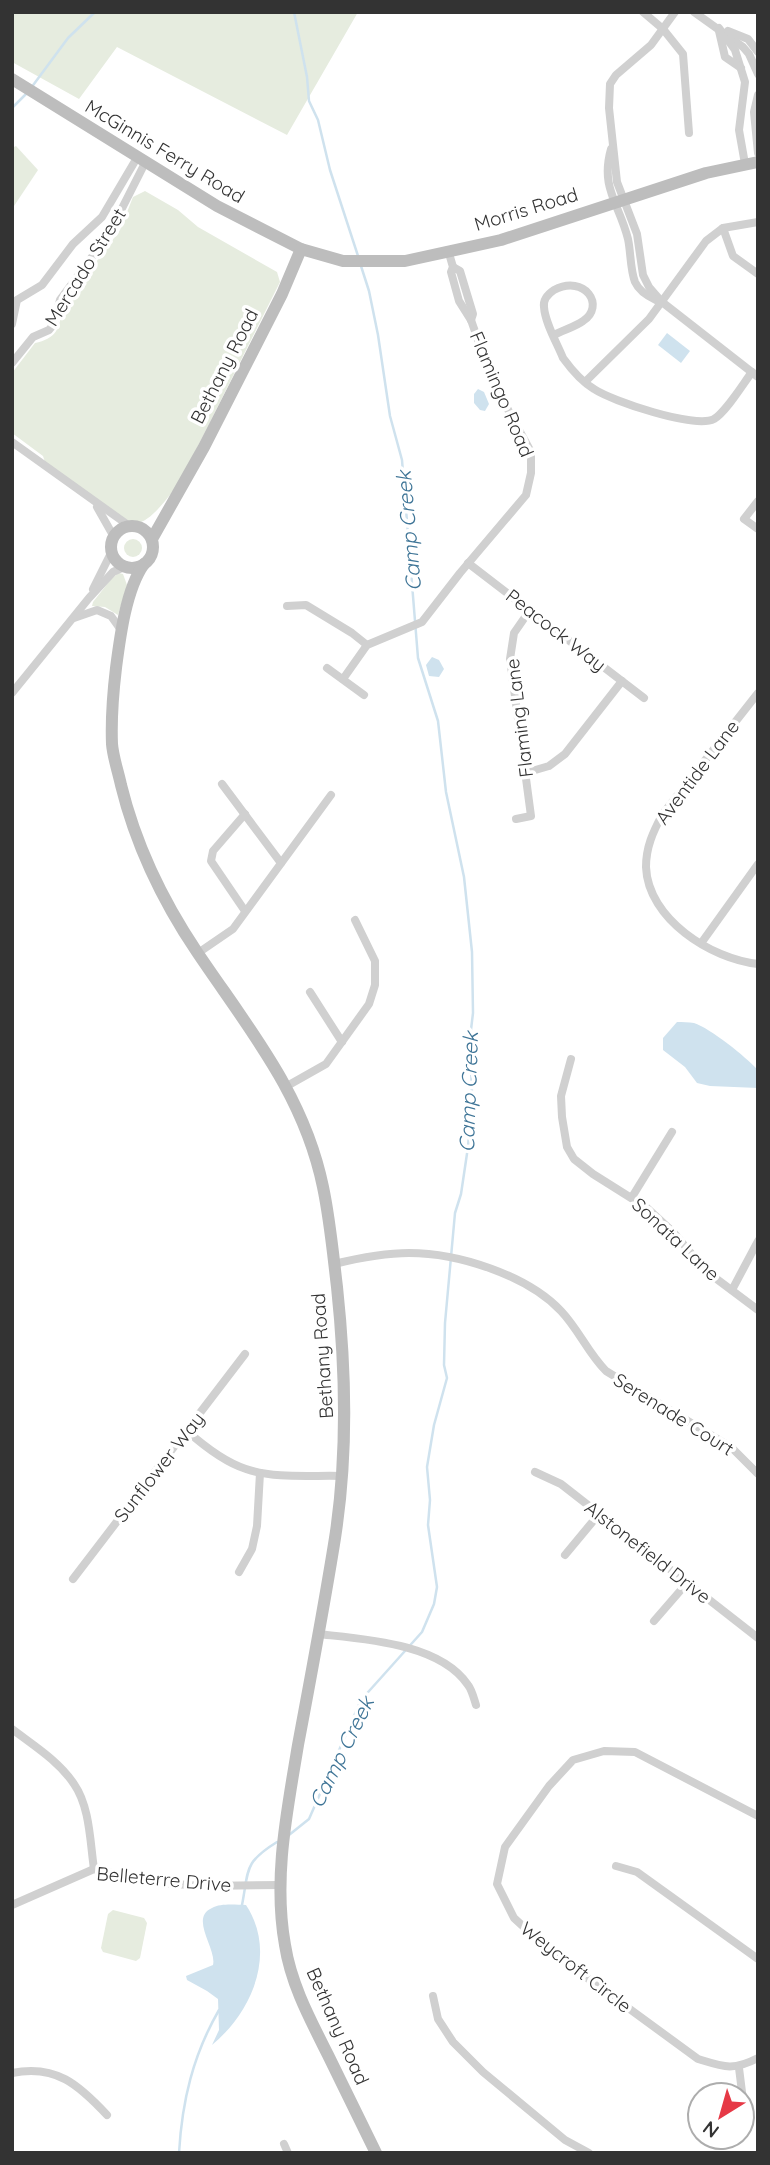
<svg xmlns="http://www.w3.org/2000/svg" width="770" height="2165" viewBox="0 0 770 2165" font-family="Quicksand,sans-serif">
  <rect width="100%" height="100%" fill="#fff"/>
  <g fill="#e6ecdf">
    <polygon points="12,12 358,12 287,135 117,47 79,99 12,62"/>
    <polygon points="16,146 38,170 12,209 12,148"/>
    <path d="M145,191L178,210L198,227L277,272L280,282L180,482C171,493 151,523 136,523C119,522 62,474 45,462L43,456L12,433V373L35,343C55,339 61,329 61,309L120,230L133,197Z"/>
    <circle cx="133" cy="548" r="9"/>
    <polygon points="119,573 123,574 127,585 118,615 105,607 92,606 93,602 112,578"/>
    <polygon points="113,1910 144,1918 147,1923 140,1958 136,1961 103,1952 101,1948 108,1914"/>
  </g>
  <g fill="#cfe2ee">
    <polygon points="667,333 690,351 681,363 658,345"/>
    <polygon points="478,389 484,392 489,404 485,411 480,410 474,403 474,394"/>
    <polygon points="432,657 439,660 444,669 439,677 429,676 426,665"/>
    <path d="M677,1022C682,1022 689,1022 694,1023C710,1028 746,1057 758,1070V1088L710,1086L697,1083L685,1067L663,1050V1038Z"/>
    <path d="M246,1905C277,1952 253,2011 212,2045L219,2030L218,1999L207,1991L187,1980L186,1976L213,1965C217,1949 189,1918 212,1908C221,1903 236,1905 246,1905Z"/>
  </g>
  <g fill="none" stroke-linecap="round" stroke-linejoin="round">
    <g stroke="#cfe2ee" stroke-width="2.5">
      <polyline points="294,12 307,77 309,101 318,120 330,170 358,256"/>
      <polyline points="31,88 68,38 95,12"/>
      <polyline points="12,108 27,93"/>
      <polyline points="289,1835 309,1819 361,1700 422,1632 434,1604 437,1587 428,1525 430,1500 427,1467 434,1425 447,1378 444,1365 445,1323 455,1213 461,1194 468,1147 472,1094 470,1038 473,1013 472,952 464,877 446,792 438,721 418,658 402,460 390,416 378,335 369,291 361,266"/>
      <path d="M242,1905C249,1870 243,1863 277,1842"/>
      <path d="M179,2153C182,2101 193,2055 219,2010"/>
    </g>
    <g stroke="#d0d0d0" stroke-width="8">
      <polyline points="643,12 663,29 683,54 689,133"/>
      <polyline points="675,12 651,45 616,75 610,84 609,108 617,182 637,234 643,275 649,287 662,302 758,377"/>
      <polyline points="694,12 743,47 749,54 758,74"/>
      <polyline points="719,28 735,50 745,82 739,130 745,164"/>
      <polyline points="719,31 725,57 741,68"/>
      <polyline points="728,31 748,39 758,52"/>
      <polyline points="758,95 754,112 758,153"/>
      <path d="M611,149C600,188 619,203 628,239C631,253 630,269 635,282C639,291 647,296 656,300"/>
      <polyline points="723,228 733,256 758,274"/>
      <polyline points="453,267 460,271 473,314 471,320"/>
      <polyline points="12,324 17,300 42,285 73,244 102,217 138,156"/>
      <path d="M554,335C563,330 575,327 583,321C606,306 585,274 554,290C548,294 543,300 544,307C545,323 557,343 563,358C571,369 582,382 594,389C612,401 695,429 714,419C726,412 743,384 752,372"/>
      <polyline points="12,363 33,337 49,330 53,325 60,300 109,234 146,161"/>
      <polyline points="585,382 649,319 706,241 723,228 758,222"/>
      <polyline points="12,442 128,525"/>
      <polyline points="758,501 744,519 758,529"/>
      <polyline points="97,507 114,537"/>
      <polyline points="468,563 644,698"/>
      <polyline points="93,589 112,551"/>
      <polyline points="287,606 306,605 352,633 367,645"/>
      <polyline points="74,618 97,610 111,616 121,630"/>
      <polyline points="327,668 364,695"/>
      <polyline points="343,679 367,645 422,622 460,573 526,495 531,473 531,452 492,380 471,320 459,301 451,272 453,267 448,250"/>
      <polyline points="12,693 89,598 113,572 126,566"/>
      <path d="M758,693L662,815C653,832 646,847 646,867C648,919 711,959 758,964"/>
      <polyline points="525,773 549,766 565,754 622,681"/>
      <polyline points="222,784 281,863"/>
      <polyline points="245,814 213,851 211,861 245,911"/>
      <polyline points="516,819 531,816 510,659 514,633 530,610"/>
      <polyline points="702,942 758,864"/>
      <polyline points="198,953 233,929 331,795"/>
      <polyline points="310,992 342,1042"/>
      <polyline points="571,1059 561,1096 562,1117 567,1147 574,1159 593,1174 647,1208 674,1233 706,1271 758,1310"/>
      <polyline points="287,1086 326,1064 369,1004 375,985 375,961 355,920"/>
      <polyline points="632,1197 672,1132"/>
      <path d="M334,1264C359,1258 383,1253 409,1253C458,1253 527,1275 561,1311C579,1330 588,1353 606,1371L732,1448L758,1474"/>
      <polyline points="732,1290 758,1241"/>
      <path d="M187,1431C204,1446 224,1462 246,1469C275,1479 312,1475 343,1476"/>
      <polyline points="535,1472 561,1484 758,1638"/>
      <polyline points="565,1555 599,1514"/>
      <polyline points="239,1572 252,1549 257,1526 260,1473"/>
      <polyline points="73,1579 245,1354"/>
      <polyline points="654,1621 687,1583"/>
      <path d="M318,1634C363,1639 440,1643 468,1685C472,1690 474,1699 476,1705"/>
      <path d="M12,1729C33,1745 59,1761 74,1784C90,1807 90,1842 94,1869"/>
      <path d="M758,1816L635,1752L604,1751L573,1760L549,1786L505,1847L497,1884L514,1918L549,1950L698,2059C724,2067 733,2071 758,2058"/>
      <polyline points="616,1866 637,1872 758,1959"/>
      <polyline points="12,1905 94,1869 149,1882 202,1886 280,1885"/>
      <polyline points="433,1996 438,2019 453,2042 483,2072 565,2140 589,2153"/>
      <polyline points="739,2068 743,2100"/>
      <path d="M12,2073C56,2064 79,2085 107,2115"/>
      <polyline points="284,2144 288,2153"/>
    </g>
    <g stroke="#bdbdbd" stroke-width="12">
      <polyline points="12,79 217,206 301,249 343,261 405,261 501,240 706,173 758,162"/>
      <circle cx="132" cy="547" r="21"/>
      <polyline points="152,539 204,447 282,294 301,249"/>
      <path d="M144,564C126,589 120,637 116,668C113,693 111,719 112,744C113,757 118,771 121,785C136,846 162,900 197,952C248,1028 304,1094 323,1187C330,1220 333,1254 337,1287C346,1372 348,1454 335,1538C324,1607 311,1676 298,1745C287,1812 273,1878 285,1945C291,1984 310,2019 328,2055C344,2087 360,2120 376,2153"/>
    </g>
  </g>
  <g text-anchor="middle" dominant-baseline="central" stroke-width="7" stroke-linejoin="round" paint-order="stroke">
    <g font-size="19" fill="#333" stroke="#fff">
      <text transform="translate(165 151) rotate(31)">McGinnis Ferry Road</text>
      <text transform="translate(526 209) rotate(-17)">Morris Road</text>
      <text transform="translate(85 267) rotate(-58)">Mercado Street</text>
      <text transform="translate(224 366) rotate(-63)">Bethany Road</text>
      <text transform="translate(502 394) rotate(67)">Flamingo Road</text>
      <text transform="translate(556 630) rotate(38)">Peacock Way</text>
      <text transform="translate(519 718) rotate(-97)">Flaming Lane</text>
      <text transform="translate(697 772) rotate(-53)">Aventide Lane</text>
      <text transform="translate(676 1239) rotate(43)">Sonata Lane</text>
      <text transform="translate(322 1356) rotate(-94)">Bethany Road</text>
      <text transform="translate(674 1414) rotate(32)">Serenade Court</text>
      <text transform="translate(159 1467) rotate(-52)">Sunflower Way</text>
      <text transform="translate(648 1552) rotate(38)">Alstonefield Drive</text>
      <text transform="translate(164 1879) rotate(5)">Belleterre Drive</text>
      <text transform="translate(576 1967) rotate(38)">Weycroft Circle</text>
      <text transform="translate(338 2026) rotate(66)">Bethany Road</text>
    </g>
    <g font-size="21" font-style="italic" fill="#3f7597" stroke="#fff">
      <text transform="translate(408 531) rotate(-95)">Camp Creek</text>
      <text transform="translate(468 1092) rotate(-88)">Camp Creek</text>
      <text transform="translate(341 1752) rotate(-64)">Camp Creek</text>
    </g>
  </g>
  <rect width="770" height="2165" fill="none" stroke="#333333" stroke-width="28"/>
  <g transform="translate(721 2116) rotate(217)"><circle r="33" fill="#ffffff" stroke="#adadad" stroke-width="2"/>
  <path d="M0-5L12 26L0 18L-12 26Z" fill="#e63946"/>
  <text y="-10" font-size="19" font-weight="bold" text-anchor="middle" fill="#333333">N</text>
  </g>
</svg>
